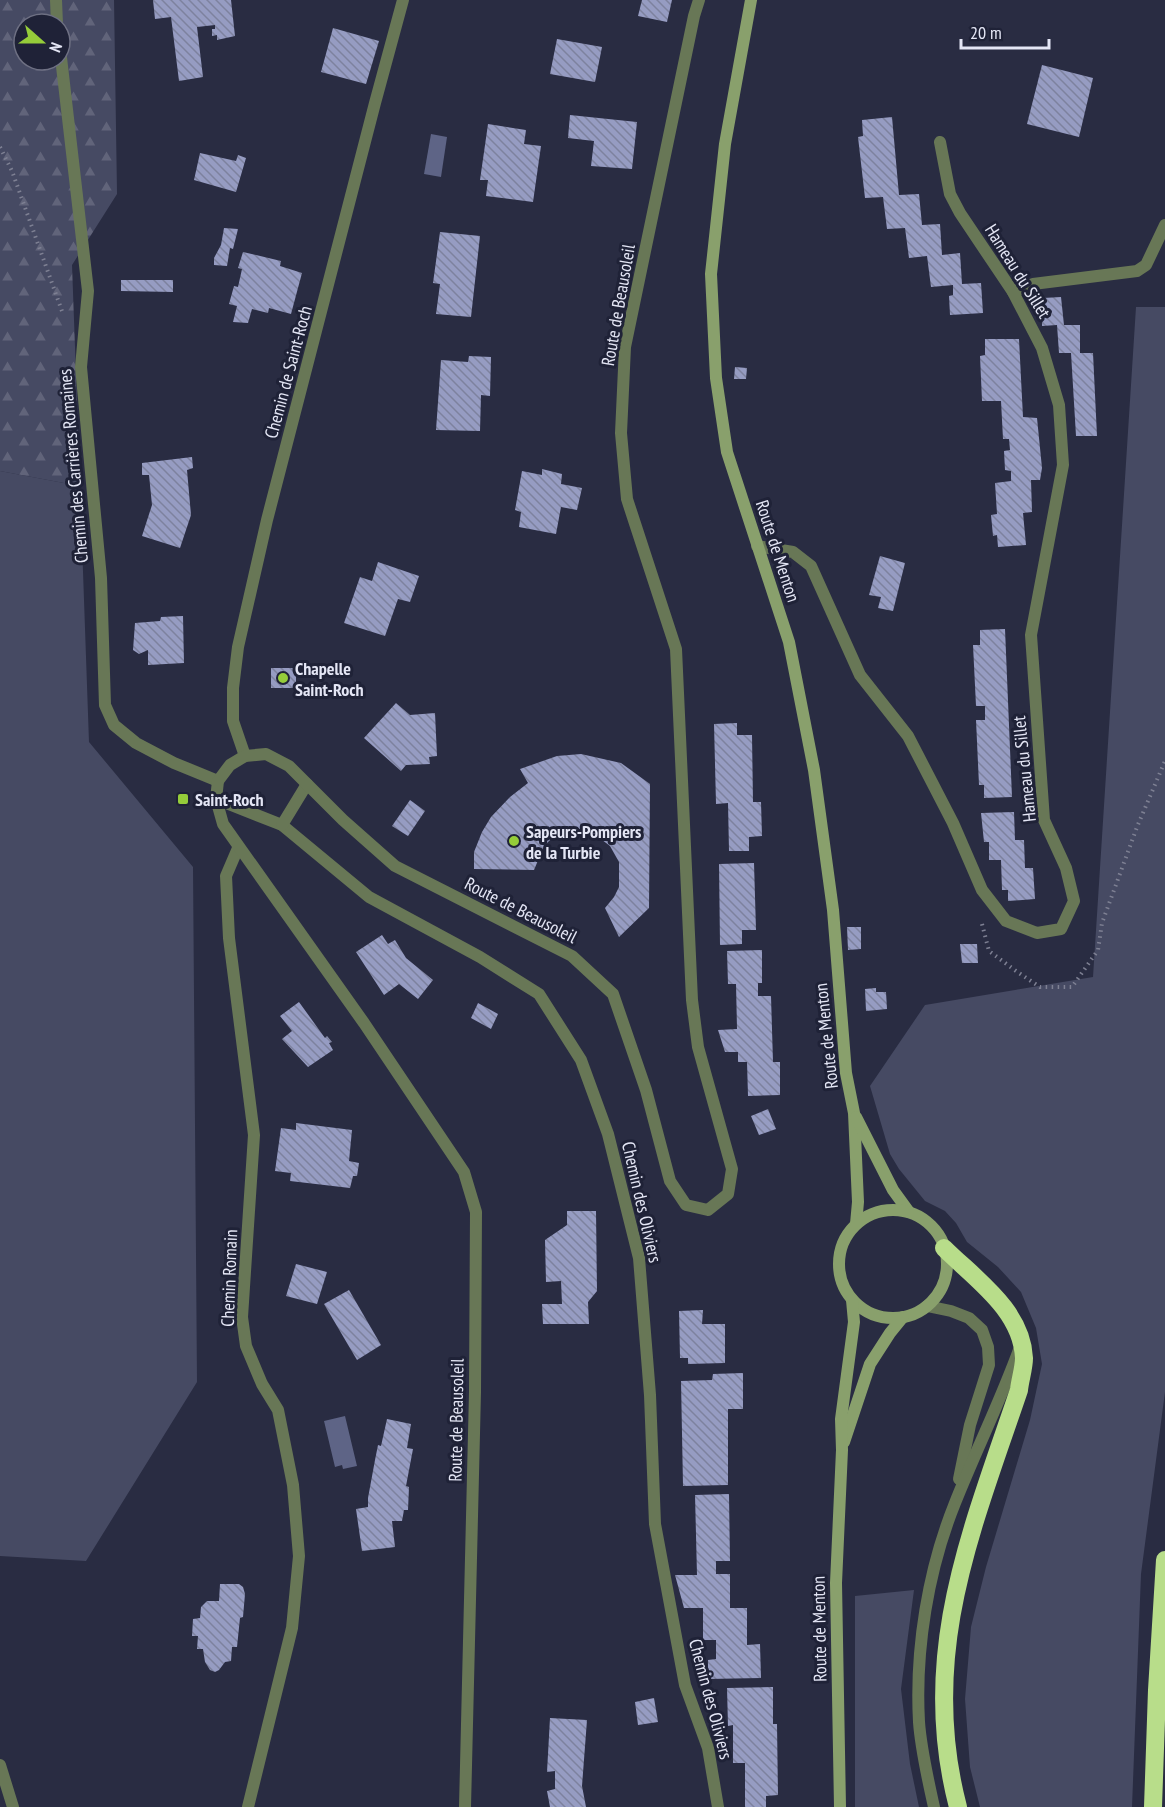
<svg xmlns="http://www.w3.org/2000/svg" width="1165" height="1807" viewBox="0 0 1165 1807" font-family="'PT Sans Narrow',sans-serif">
  <defs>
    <pattern id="forest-firs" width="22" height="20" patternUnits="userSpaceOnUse" patternTransform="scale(1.5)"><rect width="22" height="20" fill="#464a63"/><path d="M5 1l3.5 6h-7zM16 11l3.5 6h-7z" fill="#61647a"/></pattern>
    <pattern id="building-back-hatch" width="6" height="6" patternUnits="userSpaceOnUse" patternTransform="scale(1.5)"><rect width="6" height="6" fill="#969cc2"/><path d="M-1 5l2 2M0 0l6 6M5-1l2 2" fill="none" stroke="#7d829e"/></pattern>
  </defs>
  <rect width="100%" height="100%" fill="#292c42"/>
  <g fill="#464a63">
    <polygon points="1136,307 1165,307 1165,1392 1141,1574 1132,1807 980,1807 970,1767 965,1699 971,1627 986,1567 1030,1420 1042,1364 1036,1328 1021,1292 998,1267 967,1242 956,1223 945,1211 925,1201 899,1169 890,1154 870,1086 925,1005 1093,977"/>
    <polygon points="0,471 80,486 89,742 193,867 197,1382 86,1561 0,1556"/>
    <polygon points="914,1590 901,1689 910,1764 919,1807 855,1807 855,1596"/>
  </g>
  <path fill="url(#forest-firs)" fill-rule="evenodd" d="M0,0H114L117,194L72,265L80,486L0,471ZM24,24H60V60H24Z"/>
  <g fill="#5e6486">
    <polygon points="431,134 447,137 441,177 424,174"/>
    <polygon points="345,1416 357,1466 343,1469 342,1465 335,1467 324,1421"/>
  </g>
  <g fill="url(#building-back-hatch)">
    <polygon points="153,0 231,0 235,36 217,40 217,35 212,36 212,29 215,29 215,25 197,27 203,77 179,81 171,17 155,19"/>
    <polygon points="642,0 672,0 667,22 638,16"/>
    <polygon points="333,28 379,41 366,84 321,72"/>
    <polygon points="557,39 602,47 595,82 550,74"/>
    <polygon points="1042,65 1093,78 1079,137 1027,124"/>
    <polygon points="570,115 637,122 632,169 591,166 594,141 568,138"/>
    <polygon points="892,117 899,195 919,194 922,225 940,224 942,255 960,253 962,284 981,283 983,313 950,315 949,296 953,295 953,285 931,287 927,256 909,258 905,228 887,229 883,197 865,198 858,137 863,136 862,120"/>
    <polygon points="488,124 526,130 524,144 541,146 533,202 486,196 488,180 480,180"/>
    <polygon points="200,153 236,161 238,155 246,158 236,192 194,180"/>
    <polygon points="224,228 238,229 233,249 230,248 227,266 214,265 214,258 221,245"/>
    <polygon points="440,232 480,236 471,317 436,314 440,284 433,283"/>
    <polygon points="243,252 281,261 280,266 302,273 291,314 269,308 268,313 252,309 248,323 233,322 237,306 229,304 234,286 238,287 242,269 238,268"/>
    <polygon points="121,280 173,280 173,292 121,291"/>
    <polygon points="1061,297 1064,325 1080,325 1080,353 1093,353 1097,436 1076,436 1071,353 1059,353 1057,325 1042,326 1043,298"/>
    <polygon points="985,339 1019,339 1023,417 1037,418 1042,468 1040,480 1031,480 1032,512 1023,513 1026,545 998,547 997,535 993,536 991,515 997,514 995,483 1011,481 1011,471 1005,470 1004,451 1010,450 1009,439 1003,439 1001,401 982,401 980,356 985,355"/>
    <polygon points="469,356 491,357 490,396 481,395 480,431 436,430 441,360 468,362"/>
    <polygon points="735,367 747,368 746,379 734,379"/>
    <polygon points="192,457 193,468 187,470 191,515 180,548 142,536 152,505 149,475 142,475 142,463"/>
    <polygon points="542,469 562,474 561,484 582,488 577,510 561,507 556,534 519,527 521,512 515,510 522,471 542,475"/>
    <polygon points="880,556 905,563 893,611 878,608 881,597 869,595"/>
    <polygon points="378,562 419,576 410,602 398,599 385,636 344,623 360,577 372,581"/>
    <polygon points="183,616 184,663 148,665 148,650 139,654 133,650 135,623 160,621 161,617"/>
    <polygon points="1005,629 1012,797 984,798 984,785 979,785 976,720 985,720 985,706 976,706 973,645 980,645 980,630"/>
    <rect x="271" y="668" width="25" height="20"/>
    <polygon points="396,703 410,715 435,713 437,756 429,757 430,764 406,765 401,771 364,738"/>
    <polygon points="737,723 737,735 752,735 753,802 761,802 762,836 749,837 749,851 729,851 728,803 716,804 714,724"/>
    <polygon points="581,754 621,763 650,784 649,908 619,937 605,908 614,897 619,887 619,862 610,846 597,836 579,830 558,832 544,846 534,870 474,869 474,852 482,832 491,817 510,797 528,783 520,769 557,756"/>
    <polygon points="410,800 425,811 408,836 392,826"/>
    <polygon points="1014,812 1015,840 1024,840 1025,868 1033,868 1035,899 1008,901 1008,890 1002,890 1001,860 989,860 989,842 984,842 981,813"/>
    <polygon points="754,863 756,930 742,930 742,944 720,945 719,864"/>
    <polygon points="847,927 861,927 861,949 848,950"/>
    <polygon points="382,935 388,944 395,940 406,958 433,980 418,999 399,984 384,995 356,952"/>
    <polygon points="960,944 977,944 978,963 962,963"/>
    <polygon points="762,950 762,983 758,983 758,996 771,996 773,1062 780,1062 780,1095 748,1096 747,1062 738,1062 738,1052 725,1052 718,1030 737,1029 736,984 728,984 727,951"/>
    <polygon points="876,988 876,992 886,992 887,1009 866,1011 865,989"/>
    <polygon points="299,1002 325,1038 327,1036 332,1042 329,1043 333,1050 308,1067 282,1039 292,1031 280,1016"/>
    <polygon points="478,1003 498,1014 491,1029 471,1018"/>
    <polygon points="768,1109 776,1129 759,1135 751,1116"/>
    <polygon points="296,1123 352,1130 349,1161 359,1163 357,1176 353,1176 350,1188 290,1181 291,1173 275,1171 281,1128 296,1130"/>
    <polygon points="567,1211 596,1211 597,1291 588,1302 589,1324 543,1324 542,1304 562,1304 561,1281 546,1282 545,1240 567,1225"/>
    <polygon points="296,1264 327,1272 317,1304 286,1296"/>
    <polygon points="349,1290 381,1345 357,1360 324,1304"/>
    <polygon points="703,1310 702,1324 725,1324 725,1363 688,1364 688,1358 680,1358 679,1311"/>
    <polygon points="743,1373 743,1409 728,1409 728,1485 683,1486 681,1381 712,1380 713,1374"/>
    <polygon points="387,1419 411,1424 407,1448 413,1449 406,1486 409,1487 408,1510 404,1510 402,1521 392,1521 395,1547 362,1551 356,1509 368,1507 368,1498 375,1460 378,1445 381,1446"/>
    <polygon points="729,1494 730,1561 716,1561 716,1574 730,1574 730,1608 747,1608 747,1645 760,1644 761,1678 708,1679 708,1660 716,1659 716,1640 703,1640 703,1608 684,1608 675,1575 697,1575 695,1495"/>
    <polygon points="220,1584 239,1584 243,1587 245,1594 243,1617 240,1618 237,1647 232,1647 231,1661 225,1662 219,1670 215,1672 210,1670 205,1662 203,1649 197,1649 198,1636 192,1636 193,1619 200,1618 201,1607 207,1601 219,1601"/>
    <polygon points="773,1687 773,1724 777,1724 778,1795 766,1796 766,1807 745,1807 745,1763 733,1763 733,1725 728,1726 727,1688"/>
    <polygon points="654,1698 658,1722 638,1725 635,1702"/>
    <polygon points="550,1718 587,1720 582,1786 586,1807 550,1807 547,1791 555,1789 555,1771 547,1772"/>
  </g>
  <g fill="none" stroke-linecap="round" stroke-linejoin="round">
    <g stroke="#7e8093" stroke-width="4" stroke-dasharray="1.5 4.5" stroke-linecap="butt">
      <polyline points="0,147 12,171 63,314"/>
      <polyline points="982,924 989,951 1016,971 1040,987 1072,987 1098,950 1102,923 1137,827 1165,761"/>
    </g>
    <g stroke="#687756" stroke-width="12">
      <polyline points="56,0 57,24"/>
      <polyline points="60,49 88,291 81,367 101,578 105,705 114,725 136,743 174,763 218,781"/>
      <polyline points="1013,292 1033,284 1137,271 1146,265 1165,225"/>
      <polyline points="216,799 282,825 369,897 480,957 539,994 581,1060 608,1134 639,1258 650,1395 655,1524 685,1685 708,1748 718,1807"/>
      <polyline points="282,825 307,784"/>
      <polyline points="238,848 226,876 229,938 254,1135 242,1317 246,1346 262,1384 278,1410 293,1485 299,1556 292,1628 248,1807"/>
      <polyline points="927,1306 951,1311 969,1318 982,1330 988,1347 989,1365 970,1425 959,1479"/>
      <path d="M934,1807C928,1780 921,1750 919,1722C915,1649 928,1570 955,1503C976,1450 1001,1400 1020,1347"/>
    </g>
    <g stroke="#687756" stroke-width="12">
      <polyline points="757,546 793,552 811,566 860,675 908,736 953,823 982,890 1006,921 1037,933 1061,929 1074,901 1066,868 1044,820 1031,635 1063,465 1059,405 1042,348 1013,292 960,213 950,194 940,142"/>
      <polyline points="245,756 233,721 233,688 238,647 267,520 375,103 403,0"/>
    </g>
    <g stroke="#687756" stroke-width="12">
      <polyline points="0,1765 13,1807"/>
      <polyline points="465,1807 475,1392 476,1212 464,1172 364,1023 223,824 216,799 218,781 230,765 245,756 266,754 289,766 343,820 395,866 572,956 613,994 646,1090 670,1181 686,1205 708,1210 728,1194 732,1169 698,1047 692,1000 676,649 627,499 621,433 625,347 694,16 699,0"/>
    </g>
    <g stroke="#89a06c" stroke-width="12">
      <polyline points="751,0 725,144 711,274 716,378 727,452 789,642 814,770 833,910 846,1073 854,1113 858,1202 856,1224"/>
      <polyline points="856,1117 893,1190 909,1212"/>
      <circle cx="893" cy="1264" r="54"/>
      <polyline points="844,1442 870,1364 890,1333 903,1317"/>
      <polyline points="840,1807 836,1583 842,1450 841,1419 854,1322 852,1300"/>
    </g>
    <g stroke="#b8dd8a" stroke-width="18">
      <path d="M944,1248C975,1279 1022,1310 1024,1358C1024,1368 1020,1380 1019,1390C971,1532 918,1655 958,1807"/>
      <polyline points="1153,1807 1157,1690 1165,1560"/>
    </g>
  </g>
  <g fill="#95cc3a" stroke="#1f2237" stroke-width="2">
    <circle cx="283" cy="678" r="6"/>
    <rect x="177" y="793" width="12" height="12" rx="3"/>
    <circle cx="514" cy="841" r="6"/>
  </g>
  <g text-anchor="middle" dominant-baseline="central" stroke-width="6" stroke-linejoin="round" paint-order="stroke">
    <g font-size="18" fill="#e4e6f5" stroke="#1f2237">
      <text transform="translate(1018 271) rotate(58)">Hameau du Sillet</text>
      <text transform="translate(618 305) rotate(-80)">Route de Beausoleil</text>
      <text transform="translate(288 372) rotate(-75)">Chemin de Saint-Roch</text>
      <text transform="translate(73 466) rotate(-95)">Chemin des Carrières Romaines</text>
      <text transform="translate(778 551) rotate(72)">Route de Menton</text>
      <text transform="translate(1024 769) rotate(-96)">Hameau du Sillet</text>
      <text transform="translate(521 910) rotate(27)">Route de Beausoleil</text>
      <text transform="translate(826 1036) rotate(-96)">Route de Menton</text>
      <text transform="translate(642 1202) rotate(77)">Chemin des Oliviers</text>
      <text transform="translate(229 1278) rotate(-88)">Chemin Romain</text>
      <text transform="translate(456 1420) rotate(-89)">Route de Beausoleil</text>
      <text transform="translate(819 1629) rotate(-91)">Route de Menton</text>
      <text transform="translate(711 1699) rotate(75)">Chemin des Oliviers</text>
    </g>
    <g font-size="18" font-weight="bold" fill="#e4e6f5" stroke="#1f2237" text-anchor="start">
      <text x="295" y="668">Chapelle<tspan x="295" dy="21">Saint-Roch</tspan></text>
      <text x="195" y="799">Saint-Roch</text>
      <text x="526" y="831">Sapeurs-Pompiers<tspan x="526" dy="21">de la Turbie</tspan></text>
    </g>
  </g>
  <g transform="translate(42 42) rotate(111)"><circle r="28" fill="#1f2237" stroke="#6e7083" stroke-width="1.5"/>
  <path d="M0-4.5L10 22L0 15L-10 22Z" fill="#95cc3a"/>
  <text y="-9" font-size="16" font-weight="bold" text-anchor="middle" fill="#e4e6f5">N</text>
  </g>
  <path d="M961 39v9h88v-9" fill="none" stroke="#e4e6f5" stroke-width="3"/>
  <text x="970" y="39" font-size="18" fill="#e4e6f5" stroke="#1f2237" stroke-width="4.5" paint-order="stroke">20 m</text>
</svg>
